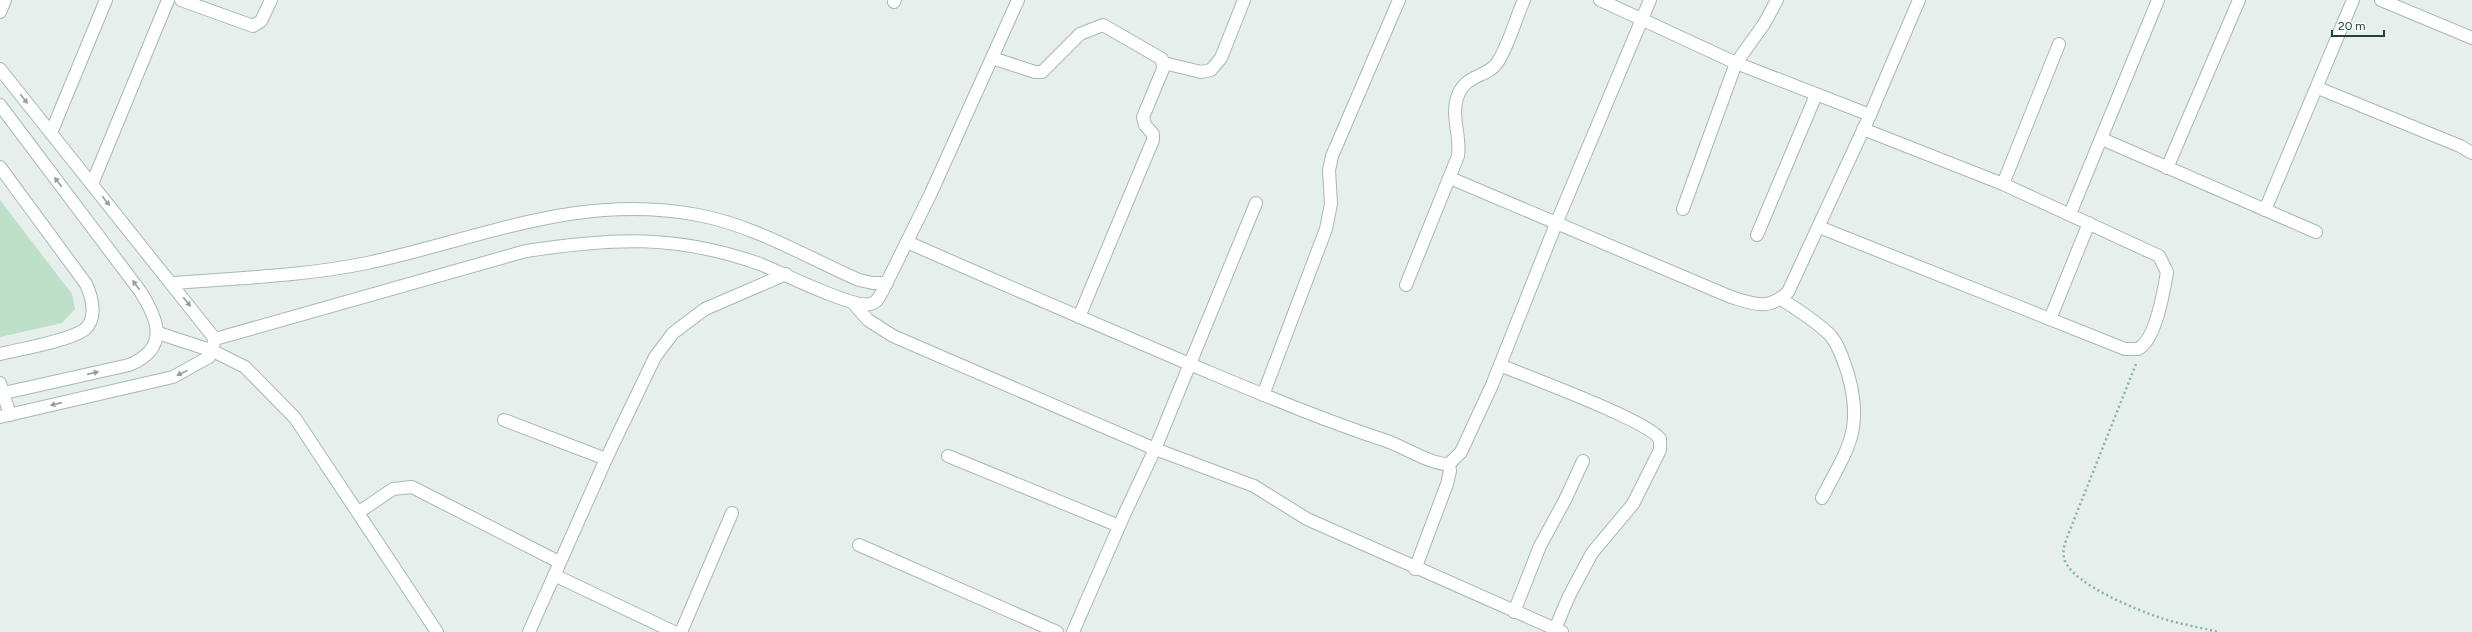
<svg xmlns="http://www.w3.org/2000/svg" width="2472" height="632" viewBox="0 0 2472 632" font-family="Figtree,sans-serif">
  <rect width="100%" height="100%" fill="#e6efeb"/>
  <polygon fill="#bfe0c8" points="0,200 72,294 75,309 62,323 0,337"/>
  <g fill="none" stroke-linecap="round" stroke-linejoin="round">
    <defs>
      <g id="minor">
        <polyline points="181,0 253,26 261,21 271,0"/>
        <polyline points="1600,0 1736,63 1870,115"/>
        <polyline points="2381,0 2472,38"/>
        <polyline points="894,2 895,0"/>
        <polyline points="0,12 5,0"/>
        <polyline points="992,58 1035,72 1042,72 1080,34 1103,25 1162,59 1163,69 1143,117 1145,125 1153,134 1153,140 1079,317"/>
        <polyline points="1164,63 1201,72 1211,70 1221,58 1244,0"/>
        <polyline points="0,69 215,339 209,357 173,377 0,417"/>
        <polyline points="2318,88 2460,146 2472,153"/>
        <path d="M0,105L140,291C158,319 170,348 129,365L0,394"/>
        <polyline points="51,133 106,0"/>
        <polyline points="2102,139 2316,232"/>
        <path d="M0,167L86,284C92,297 98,319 84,330C68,341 21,349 0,354"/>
        <polyline points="2167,168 2239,0"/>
        <path d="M1450,178L1731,297C1754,304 1768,311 1788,292L1870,115L1919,0"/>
        <polyline points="92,184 168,0"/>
        <polyline points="2003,184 2059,44"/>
        <polyline points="1683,209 1736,63 1764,24 1777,0"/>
        <polyline points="2265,210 2353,0"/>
        <polyline points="2070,214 2158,0"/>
        <path d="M1819,227L2125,349H2138C2156,340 2164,290 2167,272L2159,256L2003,184L1863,129"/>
        <polyline points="1757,235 1816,95"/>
        <path d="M907,242C1000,283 1093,323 1187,363C1252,390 1317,418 1384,440C1403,446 1431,465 1449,464L1461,452L1492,385L1556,224L1650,0"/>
        <path d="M173,283C237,278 304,276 367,263C480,239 579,192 698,215C756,226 806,257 859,280L873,283H887"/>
        <path d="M1406,285L1458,156C1461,137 1451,116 1457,98C1465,73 1487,78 1497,63C1509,45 1515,20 1524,0"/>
        <path d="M1781,299C1798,310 1816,321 1830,335C1839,345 1844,362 1848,374C1864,431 1847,449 1822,498"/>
        <polyline points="854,304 868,320 893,336 1155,449 1254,486 1307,519 1562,632"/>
        <polyline points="2050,319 2089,223"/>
        <polyline points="158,333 213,351 245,367 295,418 437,632"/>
        <path d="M215,339L526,251C612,238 676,234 760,264C780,272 854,309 870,304C877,303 879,297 882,292L931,193L1018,0"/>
        <path d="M1500,365C1528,377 1647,420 1660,439V450L1633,504L1592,553L1569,596L1555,629"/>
        <polyline points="0,383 10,415"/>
        <polyline points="1263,395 1326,229 1331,204 1329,170 1332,156 1399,0"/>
        <polyline points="504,420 606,459"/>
        <polyline points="948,456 1119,526"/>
        <polyline points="359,512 393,489 412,487 559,562"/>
        <polyline points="859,545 1057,632"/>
        <polyline points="1415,569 1447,484 1450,471 1449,464"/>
        <polyline points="554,575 674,632"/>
        <polyline points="1514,612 1540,546 1565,500 1583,461"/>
        <polyline points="529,632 606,459 655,357 673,333 705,309 786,274"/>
        <polyline points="681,632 732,513"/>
        <polyline points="1073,632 1124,515 1155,449 1256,203"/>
      </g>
    </defs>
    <use href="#minor" stroke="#a8b8b2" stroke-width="14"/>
    <path stroke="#86b3a5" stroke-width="2.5" stroke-dasharray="2 3" stroke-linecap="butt" d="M2136,364L2066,540C2064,547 2062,553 2065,561C2075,585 2137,610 2161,618C2179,624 2199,627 2218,632"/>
    <use href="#minor" stroke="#fff" stroke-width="12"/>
  </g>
  <defs><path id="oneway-solid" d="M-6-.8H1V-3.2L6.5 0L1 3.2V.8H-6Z"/></defs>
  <g fill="#92a09c">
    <use href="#oneway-solid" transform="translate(24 99) rotate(52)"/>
    <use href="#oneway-solid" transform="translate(58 182) rotate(-127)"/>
    <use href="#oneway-solid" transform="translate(106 201) rotate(51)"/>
    <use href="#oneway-solid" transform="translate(136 285) rotate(-127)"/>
    <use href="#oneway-solid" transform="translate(187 302) rotate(51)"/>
    <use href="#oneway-solid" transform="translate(93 373) rotate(-13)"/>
    <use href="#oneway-solid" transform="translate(182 373) rotate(154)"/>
    <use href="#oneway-solid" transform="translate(56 404) rotate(167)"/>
  </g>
  <path d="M2332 30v6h52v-6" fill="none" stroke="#24423a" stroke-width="2"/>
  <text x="2338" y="30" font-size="12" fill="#24423a" stroke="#f7fbf9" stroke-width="3" paint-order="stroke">20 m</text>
</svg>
